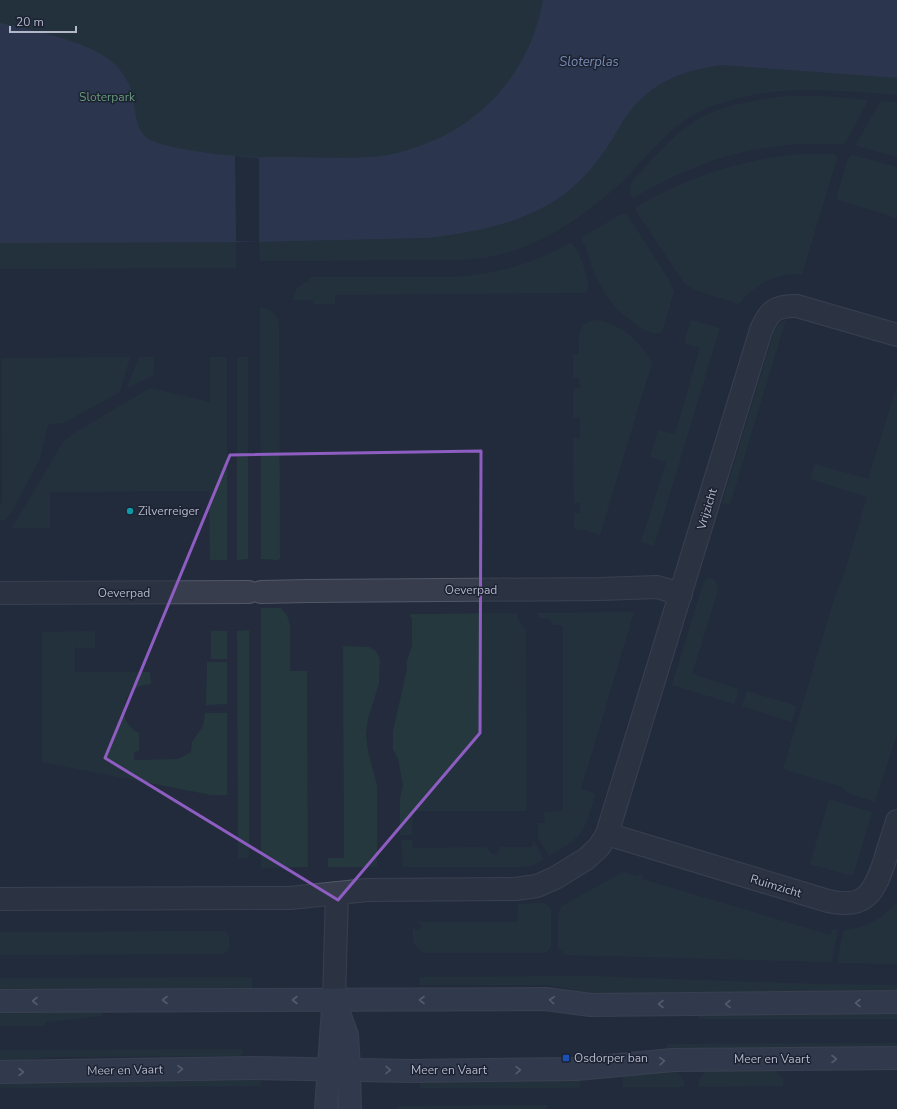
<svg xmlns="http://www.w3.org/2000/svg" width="897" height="1109" viewBox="0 0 897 1109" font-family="'Nunito Sans',sans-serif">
  <rect width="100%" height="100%" fill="#232b3d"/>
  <g fill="#25383e">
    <polygon points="0,0 897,0 578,27 401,194 0,194"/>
    <path d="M721,65L897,78V95C841,91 786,84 731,100C721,103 710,106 700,111C670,126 649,154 626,178C611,193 594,205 577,218C540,244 504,258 459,260L260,261L259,242L427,238C479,232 532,222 573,187C589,173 602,156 613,138C619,128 624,118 631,110C655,80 684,71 721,65Z"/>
    <path d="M788,96H823L866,100L868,101L847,140L843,144C825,145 806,143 788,145C730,150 683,169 633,198C630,194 629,191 630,187C631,180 639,174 643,170C662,148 683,125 710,113C735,103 762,99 788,96Z"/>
    <polygon points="882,101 897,102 897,157 857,146 856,144 879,104"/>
    <path d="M801,154H834L837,158L802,274C776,273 755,283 739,304L695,290L684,283L636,211V207C687,177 742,159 801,154Z"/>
    <polygon points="852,155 897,167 897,218 836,199 848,159"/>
    <path d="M622,214H625L628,216L668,278L674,292L662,332C653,336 646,331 639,326C617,313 602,293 593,269C590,260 587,250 582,240L584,236Z"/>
    <polygon points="236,241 236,268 0,269 0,243"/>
    <path d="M570,243C578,246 589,278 588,286C588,290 586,292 582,293L335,295V304H313V300H293C294,290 299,284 308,282L309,277H450C493,275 532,265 570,243Z"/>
    <path d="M260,308C270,308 277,313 279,323L280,558L278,560L261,559Z"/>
    <polygon points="786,319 730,505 722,503 774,332 777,326"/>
    <path d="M597,320C622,324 641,343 652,363L600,535L584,530L574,529V513H580V503H574L573,438H580V418H573V389L580,388L579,378H573V355H579C579,339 576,322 597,320Z"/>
    <polygon points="691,320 720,328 654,546 641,542 666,462 650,457 658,430 675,434 700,348 684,343"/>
    <polygon points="130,357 120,392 63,423 48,424 40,458 12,512 5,520 0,520 0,503 2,503 1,358"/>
    <polygon points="139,357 154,357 154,375 127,388"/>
    <polygon points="210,357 227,357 227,560 210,560 209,491 50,492 50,528 12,528 63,442 73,434 150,388 210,402"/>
    <polygon points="237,357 248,357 248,559 237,560"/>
    <polygon points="897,385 897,734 875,802 848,793 842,787 783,769 835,596 843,577 867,497 810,479 815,464 868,479"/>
    <path d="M708,578C715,579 718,583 718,590L692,674L739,689L734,704L672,685L704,581Z"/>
    <polygon points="261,608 281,608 287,615 290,625 290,671 307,671 308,867 261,868"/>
    <path d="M634,612L581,789L595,794C591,808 588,826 577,837C569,845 558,850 549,856L538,838V823H545L544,812L563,811V625H554L550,619L539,618L537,613Z"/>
    <polygon points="517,613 518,620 526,630 527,811 413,811 412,835 400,835 400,799 403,785 398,759 393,749 393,731 407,669 406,663 412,646 412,617 410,617 410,614"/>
    <polygon points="249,630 249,858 238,858 237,631"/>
    <path d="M95,631V648H76L75,644V675L76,672H150L151,684C122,685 113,720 139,733V751L134,752V760L178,759L191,752L192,742L203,726L205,713H227V795H211L42,762V632Z"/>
    <rect x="211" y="631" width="16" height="28"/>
    <polygon points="343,646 369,647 376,651 380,659 379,683 368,719 366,734 368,751 377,785 377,867 328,867 328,858 344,858"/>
    <polygon points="207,662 227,662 227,704 206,705"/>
    <polygon points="747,691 796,706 792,722 742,706"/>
    <polygon points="829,799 872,812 853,876 810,864"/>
    <polygon points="401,840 412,840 413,848 486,847 492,854 496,855 499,851 500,847 533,847 533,840 544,859 534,865 522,867 403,867"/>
    <polygon points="623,872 637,876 639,874 643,875 642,879 830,935 832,930 838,930 831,962 566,955 558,948 558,914 562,906"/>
    <path d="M897,901V964L837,963L844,930C866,928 884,919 897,901Z"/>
    <polygon points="545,903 551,909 551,947 546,953 423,953 413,943 413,928 418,931 422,926 417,922 517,922 518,904"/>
    <polygon points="224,931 229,936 229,949 224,954 0,955 0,932"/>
    <polygon points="589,976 817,984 897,985 897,996 696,995 665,993 589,993 549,985 419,985 420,977"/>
    <polygon points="252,977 252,994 0,995 0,978"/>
    <polygon points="0,1006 102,1006 102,1016 46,1022 45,1026 0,1026"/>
    <polygon points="897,1008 897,1019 699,1019 699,1011"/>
    <polygon points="897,1043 897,1053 668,1052 666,1048 668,1044"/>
    <polygon points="243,1049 242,1056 44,1057 0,1066 0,1050"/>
    <polygon points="773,1068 783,1079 783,1086 699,1087 699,1080 708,1069"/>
    <polygon points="675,1069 684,1080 684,1087 623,1087 623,1071"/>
    <polygon points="576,1075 580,1082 580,1088 420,1088 420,1077"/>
    <polygon points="0,1078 261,1079 261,1086 0,1088"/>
    <polygon points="547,1105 547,1109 397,1109 400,1106"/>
  </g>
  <path fill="#354465" d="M543,0H897V78L721,65C684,71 655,80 631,110C624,118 619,128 613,138C602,156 589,173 573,187C532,222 479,232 427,238L253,242L0,243V23C32,30 100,43 120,70C123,74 128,82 130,87C137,105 132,130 150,140C159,144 168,146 177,148C212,155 246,158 282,157C317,157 354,160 389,155C401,153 413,148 425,144C487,121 532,66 543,0Z"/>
  <polygon fill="#232b3d" points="235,156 259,158 259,242 236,241"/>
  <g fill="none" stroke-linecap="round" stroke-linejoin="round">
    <defs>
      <g id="street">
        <polyline points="261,592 309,591 600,589 657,587 681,594"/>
        <polyline points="0,593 249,592"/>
        <path d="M607,834L828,901C864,909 873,895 884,863C888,849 893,835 897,821"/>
        <path d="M0,899L290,898L367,890L515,889L537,886L555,878L586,859L599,847L607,834L761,330C769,311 776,305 797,306L897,335"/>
        <polyline points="334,1000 337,893"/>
      </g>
      <g id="secondary">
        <polyline points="334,1000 347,1035 349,1069 350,1109"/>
        <polyline points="0,1001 546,999 591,1005 897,1002"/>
        <polyline points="0,1072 253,1068 410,1071 576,1069 673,1060 897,1058"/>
        <polyline points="326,1109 333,1008"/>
      </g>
    </defs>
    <use href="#street" stroke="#525868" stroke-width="24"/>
    <use href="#secondary" stroke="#525868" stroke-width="24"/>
    <use href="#street" stroke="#373d4d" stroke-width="22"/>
    <use href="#secondary" stroke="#444c61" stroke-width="22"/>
  </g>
  <defs><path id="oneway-chevron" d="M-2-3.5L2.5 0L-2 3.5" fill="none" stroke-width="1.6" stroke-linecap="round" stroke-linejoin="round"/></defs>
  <g stroke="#8c92a5">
    <use href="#oneway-chevron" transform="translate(165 1000) rotate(180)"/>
    <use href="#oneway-chevron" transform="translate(295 1000) rotate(-180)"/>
    <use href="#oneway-chevron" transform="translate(422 1000) rotate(-180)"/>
    <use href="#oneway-chevron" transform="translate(552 1000) rotate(-174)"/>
    <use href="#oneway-chevron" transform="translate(35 1001) rotate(180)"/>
    <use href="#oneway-chevron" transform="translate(858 1003) rotate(180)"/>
    <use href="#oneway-chevron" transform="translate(661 1004) rotate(180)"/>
    <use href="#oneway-chevron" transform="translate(728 1004) rotate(179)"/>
    <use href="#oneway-chevron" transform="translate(834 1059)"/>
    <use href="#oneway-chevron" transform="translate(662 1061) rotate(-5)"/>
    <use href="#oneway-chevron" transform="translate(180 1069) rotate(-1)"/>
    <use href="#oneway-chevron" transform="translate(388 1070) rotate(1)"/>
    <use href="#oneway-chevron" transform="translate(518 1070) rotate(-1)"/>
    <use href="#oneway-chevron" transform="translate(21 1072)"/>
  </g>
  <path d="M0 0H897V1109H0ZM481,451L480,733L338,900L105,758L230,455Z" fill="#232b3d" fill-opacity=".55" fill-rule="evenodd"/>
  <path fill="none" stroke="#8e5dc2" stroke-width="3" stroke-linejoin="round" d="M481,451L480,733L338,900L105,758L230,455Z"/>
  <circle fill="#0f9aa8" stroke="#1c2232" stroke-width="1.5" cx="130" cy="511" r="4"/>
  <rect fill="#1a4fb4" stroke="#1c2232" stroke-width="1.5" x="562" y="1054" width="8" height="8" rx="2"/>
  <g text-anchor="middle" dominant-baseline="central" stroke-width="3" stroke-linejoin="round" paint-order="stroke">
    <g font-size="12" fill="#689b7a" stroke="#1c2232">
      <text x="107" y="97">Sloterpark</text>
    </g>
    <g font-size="12" fill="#b2b8c9" stroke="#1c2232">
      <text transform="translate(707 509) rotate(-73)">Vrijzicht</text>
      <text x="471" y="590">Oeverpad</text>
      <text x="124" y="593">Oeverpad</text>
      <text transform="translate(776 886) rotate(17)">Ruimzicht</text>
      <text x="772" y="1059">Meer en Vaart</text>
      <text transform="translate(125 1070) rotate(-1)">Meer en Vaart</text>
      <text x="449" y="1070">Meer en Vaart</text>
    </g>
    <g font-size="12" fill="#b2b8c9" stroke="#1c2232" text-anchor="start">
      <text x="138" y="511">Zilverreiger</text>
      <text x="574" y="1058">Osdorper ban</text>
    </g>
    <g font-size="13" font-style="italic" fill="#798bb2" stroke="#1c2232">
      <text x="589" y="62">Sloterplas</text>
    </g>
  </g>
  <path d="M10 26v6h66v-6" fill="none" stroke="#b2b8c9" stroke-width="2"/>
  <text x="16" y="26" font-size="12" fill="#b2b8c9" stroke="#1c2232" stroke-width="3" paint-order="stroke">20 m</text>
</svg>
